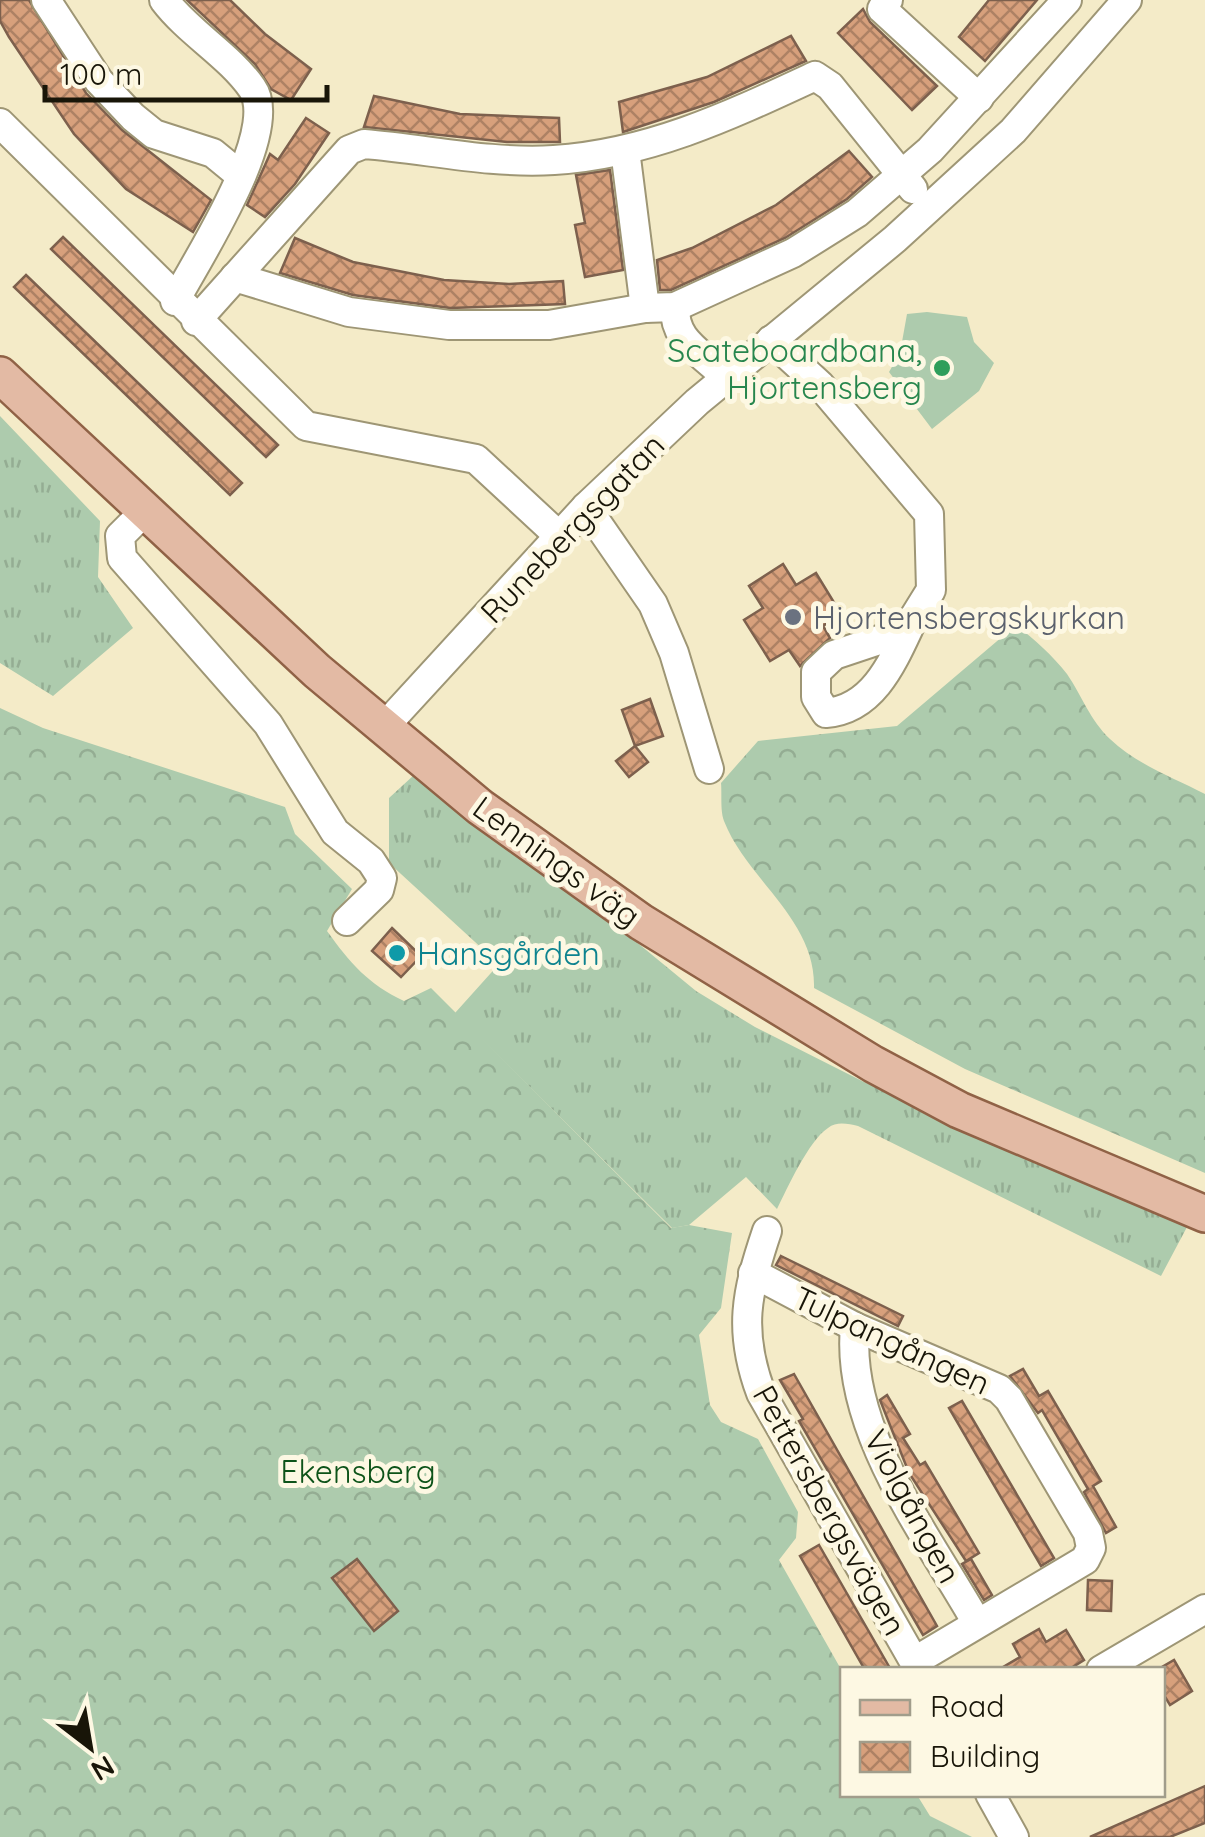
<svg xmlns="http://www.w3.org/2000/svg" width="1205" height="1837" viewBox="0 0 1205 1837" font-family="Quicksand,sans-serif">
  <defs>
    <pattern id="grass-tufts" width="24" height="20" patternUnits="userSpaceOnUse" patternTransform="scale(2.5)"><rect width="24" height="20" fill="#adcbad"/><path d="M3 7l-1-3M5 7V3M7 7l1-3M15 17l-1-3M17 17v-4M19 17l1-3" fill="none" stroke="#94ad93"/></pattern>
    <pattern id="forest-crowns" width="20" height="18" patternUnits="userSpaceOnUse" patternTransform="scale(2.5)"><rect width="20" height="18" fill="#adcbad"/><path d="M2 6a3 3 0 1 1 6 0M12 15a3 3 0 1 1 6 0" fill="none" stroke="#94ad93"/></pattern>
    <pattern id="building-cross-hatch" width="8" height="8" patternUnits="userSpaceOnUse" patternTransform="scale(2.5)"><rect width="8" height="8" fill="#d7a07c"/><path d="M0 0l8 8M0 8l8-8" fill="none" stroke="#ad8164"/></pattern>
  </defs>
  <rect width="100%" height="100%" fill="#f4ebc8"/>
  <g fill="url(#grass-tufts)">
    <polygon points="0,416 100,521 98,577 133,628 53,696 0,663"/>
    <path d="M414,775L488,835L595,908L696,991L755,1027L864,1082L1187,1227L1161,1276L858,1126C848,1124 837,1121 828,1128C809,1140 787,1189 777,1209L746,1177L689,1225L672,1228L455,1013L499,964L389,863V798Z"/>
  </g>
  <g fill="url(#forest-crowns)">
    <path d="M1016,625C1035,640 1052,655 1067,674C1082,696 1090,720 1110,739C1136,764 1174,778 1205,794V1173L965,1069L814,988C816,919 747,880 724,821C720,811 722,794 721,783L758,741L897,726Z"/>
    <path d="M0,708L43,728L285,807L295,834L352,889L327,931C350,963 368,984 404,1001L431,988L671,1228L689,1225L732,1233L721,1308L699,1335L710,1405L721,1422L758,1439L798,1512L796,1538L779,1560L842,1671V1794L917,1795L930,1816L972,1837H0Z"/>
  </g>
  <polygon fill="#adcbad" points="927,312 967,317 974,342 994,363 979,391 932,429 889,372 900,353 907,314"/>
  <g fill="url(#building-cross-hatch)" stroke="#7d604d" stroke-width="2.5">
    <polygon points="0,0 29,0 86,93 122,130 211,200 193,232 126,189 74,134 9,37 0,21"/>
    <polygon points="187,0 230,0 265,34 311,69 291,100 271,89 255,64"/>
    <polygon points="989,0 1037,0 985,61 959,37"/>
    <polygon points="863,9 870,22 937,86 912,110 838,33"/>
    <polygon points="791,36 806,61 714,102 623,132 619,102 707,77"/>
    <polygon points="374,96 460,114 559,118 560,142 507,142 364,127"/>
    <polygon points="306,118 329,133 295,184 265,217 247,205 270,154 278,160"/>
    <polygon points="849,151 872,177 847,199 785,238 671,290 660,290 657,260 692,248 776,205"/>
    <polygon points="610,170 623,270 585,277 575,225 585,223 576,175"/>
    <polygon points="63,237 278,445 266,457 51,249"/>
    <polygon points="295,238 353,262 444,280 509,284 563,281 565,304 450,308 353,295 280,273"/>
    <polygon points="26,275 242,483 230,495 14,287"/>
    <polygon points="783,564 796,585 816,573 841,614 823,626 830,638 800,666 789,650 770,661 744,620 763,608 749,586"/>
    <polygon points="650,699 663,736 635,746 622,710"/>
    <polygon points="635,746 648,762 629,777 616,761"/>
    <polygon points="392,928 421,956 401,977 372,951"/>
    <polygon points="781,1256 903,1316 898,1326 776,1265"/>
    <polygon points="1023,1369 1039,1396 1048,1391 1101,1481 1093,1486 1116,1527 1106,1533 1084,1492 1088,1489 1042,1410 1038,1413 1010,1376"/>
    <polygon points="794,1374 937,1626 923,1635 799,1421 803,1419 780,1380"/>
    <polygon points="887,1395 910,1434 903,1438 920,1465 925,1462 979,1553 966,1561 909,1473 880,1400"/>
    <polygon points="962,1401 1054,1558 1041,1566 949,1408"/>
    <polygon points="819,1545 891,1670 865,1670 800,1556"/>
    <polygon points="357,1559 398,1611 374,1631 332,1578"/>
    <polygon points="971,1559 992,1595 984,1600 962,1564"/>
    <polygon points="1088,1580 1112,1581 1111,1611 1087,1610"/>
    <polygon points="1039,1629 1046,1642 1066,1630 1084,1660 1068,1670 998,1670 1020,1657 1013,1644"/>
    <polygon points="1174,1660 1192,1691 1170,1705 1162,1692 1162,1667"/>
    <polygon points="1205,1786 1205,1823 1170,1837 1090,1837"/>
  </g>
  <g fill="none" stroke-linecap="round" stroke-linejoin="round">
    <defs>
      <g id="minor">
        <polyline points="46,0 99,81 133,117 154,134 213,153 241,176"/>
        <path d="M164,0C189,33 229,55 252,88C282,130 197,259 175,301"/>
        <polyline points="888,0 882,9 979,98"/>
        <polyline points="0,123 306,426 476,459 558,535"/>
        <polyline points="625,150 645,308"/>
        <polyline points="235,277 349,312 449,325 549,325 645,308 675,307 793,253 857,213 930,150 1067,0"/>
        <path d="M675,307C674,337 694,348 715,367"/>
        <path d="M196,321L349,150L364,144C427,149 490,164 554,160C649,154 731,115 815,76L830,86L913,189"/>
        <path d="M771,340L820,385L929,514L931,590L913,619L900,633L834,655L816,672V697L826,713C875,709 894,659 913,619"/>
        <polyline points="586,507 653,604 674,653 709,769"/>
        <polyline points="147,509 120,536 122,558 268,724 335,832 371,861 382,878 379,890 347,921"/>
        <polyline points="384,727 586,507 697,402 895,239 1013,131 1127,0"/>
        <path d="M767,1231C746,1293 738,1331 761,1393L919,1670"/>
        <polyline points="753,1273 855,1327 999,1389 1009,1399 1088,1533 1091,1548 1085,1560 915,1661"/>
        <path d="M855,1327C845,1430 927,1535 977,1623"/>
        <polyline points="1101,1670 1205,1609"/>
        <polyline points="990,1794 1014,1837"/>
      </g>
      <polyline id="major" points="0,375 317,671 480,807 641,922 873,1064 959,1110 1205,1214"/>
    </defs>
    <use href="#minor" stroke="#9e9675" stroke-width="32"/>
    <use href="#major" stroke="#906246" stroke-width="40"/>
    <use href="#minor" stroke="#fff" stroke-width="28"/>
    <use href="#major" stroke="#e3baa4" stroke-width="35"/>
  </g>
  <circle fill="#2e9e5b" stroke="#fdf8e3" stroke-width="4" cx="942" cy="368" r="10"/>
  <circle fill="#6b7280" stroke="#fdf8e3" stroke-width="4" cx="793" cy="617" r="10"/>
  <circle fill="#0f9aa8" stroke="#fdf8e3" stroke-width="4" cx="397" cy="953" r="10"/>
  <g text-anchor="middle" dominant-baseline="central" stroke-width="10" stroke-linejoin="round" paint-order="stroke">
    <g font-size="32" fill="#27864d" stroke="#fdf8e3" text-anchor="end">
      <text x="922" y="350">Scateboardbana,<tspan x="922" dy="37">Hjortensberg</tspan></text>
    </g>
    <g font-size="32" fill="#181508" stroke="#fdf8e3">
      <text transform="translate(572 528) rotate(-46)">Runebergsgatan</text>
      <text transform="translate(557 861) rotate(36)">Lennings väg</text>
      <text transform="translate(892 1340) rotate(25)">Tulpangången</text>
      <text transform="translate(913 1506) rotate(62)">Violgången</text>
      <text transform="translate(830 1510) rotate(61)">Pettersbergsvägen</text>
    </g>
    <g font-size="32" fill="#5b616d" stroke="#fdf8e3" text-anchor="start">
      <text x="813" y="617">Hjortensbergskyrkan</text>
    </g>
    <g font-size="32" fill="#0d838f" stroke="#fdf8e3" text-anchor="start">
      <text x="417" y="953">Hansgården</text>
    </g>
    <g font-size="32" fill="#0d5319" stroke="#fdf8e3">
      <text x="358" y="1471">Ekensberg</text>
    </g>
  </g>
  <rect x="840" y="1667" width="325" height="130" fill="#fdf8e3" stroke="#a19d8b" stroke-width="2.5"/>
  <rect x="860" y="1700" width="50" height="15" fill="#e3baa4" stroke="#a19d8b" stroke-width="2.5"/>
  <text x="930" y="1717" font-size="30" fill="#181508">Road</text>
  <rect x="860" y="1742" width="50" height="30" fill="url(#building-cross-hatch)" stroke="#a19d8b" stroke-width="2.5"/>
  <text x="930" y="1767" font-size="30" fill="#181508">Building</text>
  <g transform="translate(90 1747) rotate(149)" stroke="#fdf8e3" stroke-width="8" paint-order="stroke">
  <path d="M0-8L18 38L0 25L-18 38Z" fill="#181508"/>
  <text y="-15" font-size="28" font-weight="bold" text-anchor="middle" fill="#181508">N</text>
  </g>
  <path d="M45 85v15h282v-15" fill="none" stroke="#181508" stroke-width="5"/>
  <text x="60" y="85" font-size="30" fill="#181508" stroke="#fdf8e3" stroke-width="8" paint-order="stroke">100 m</text>
</svg>
